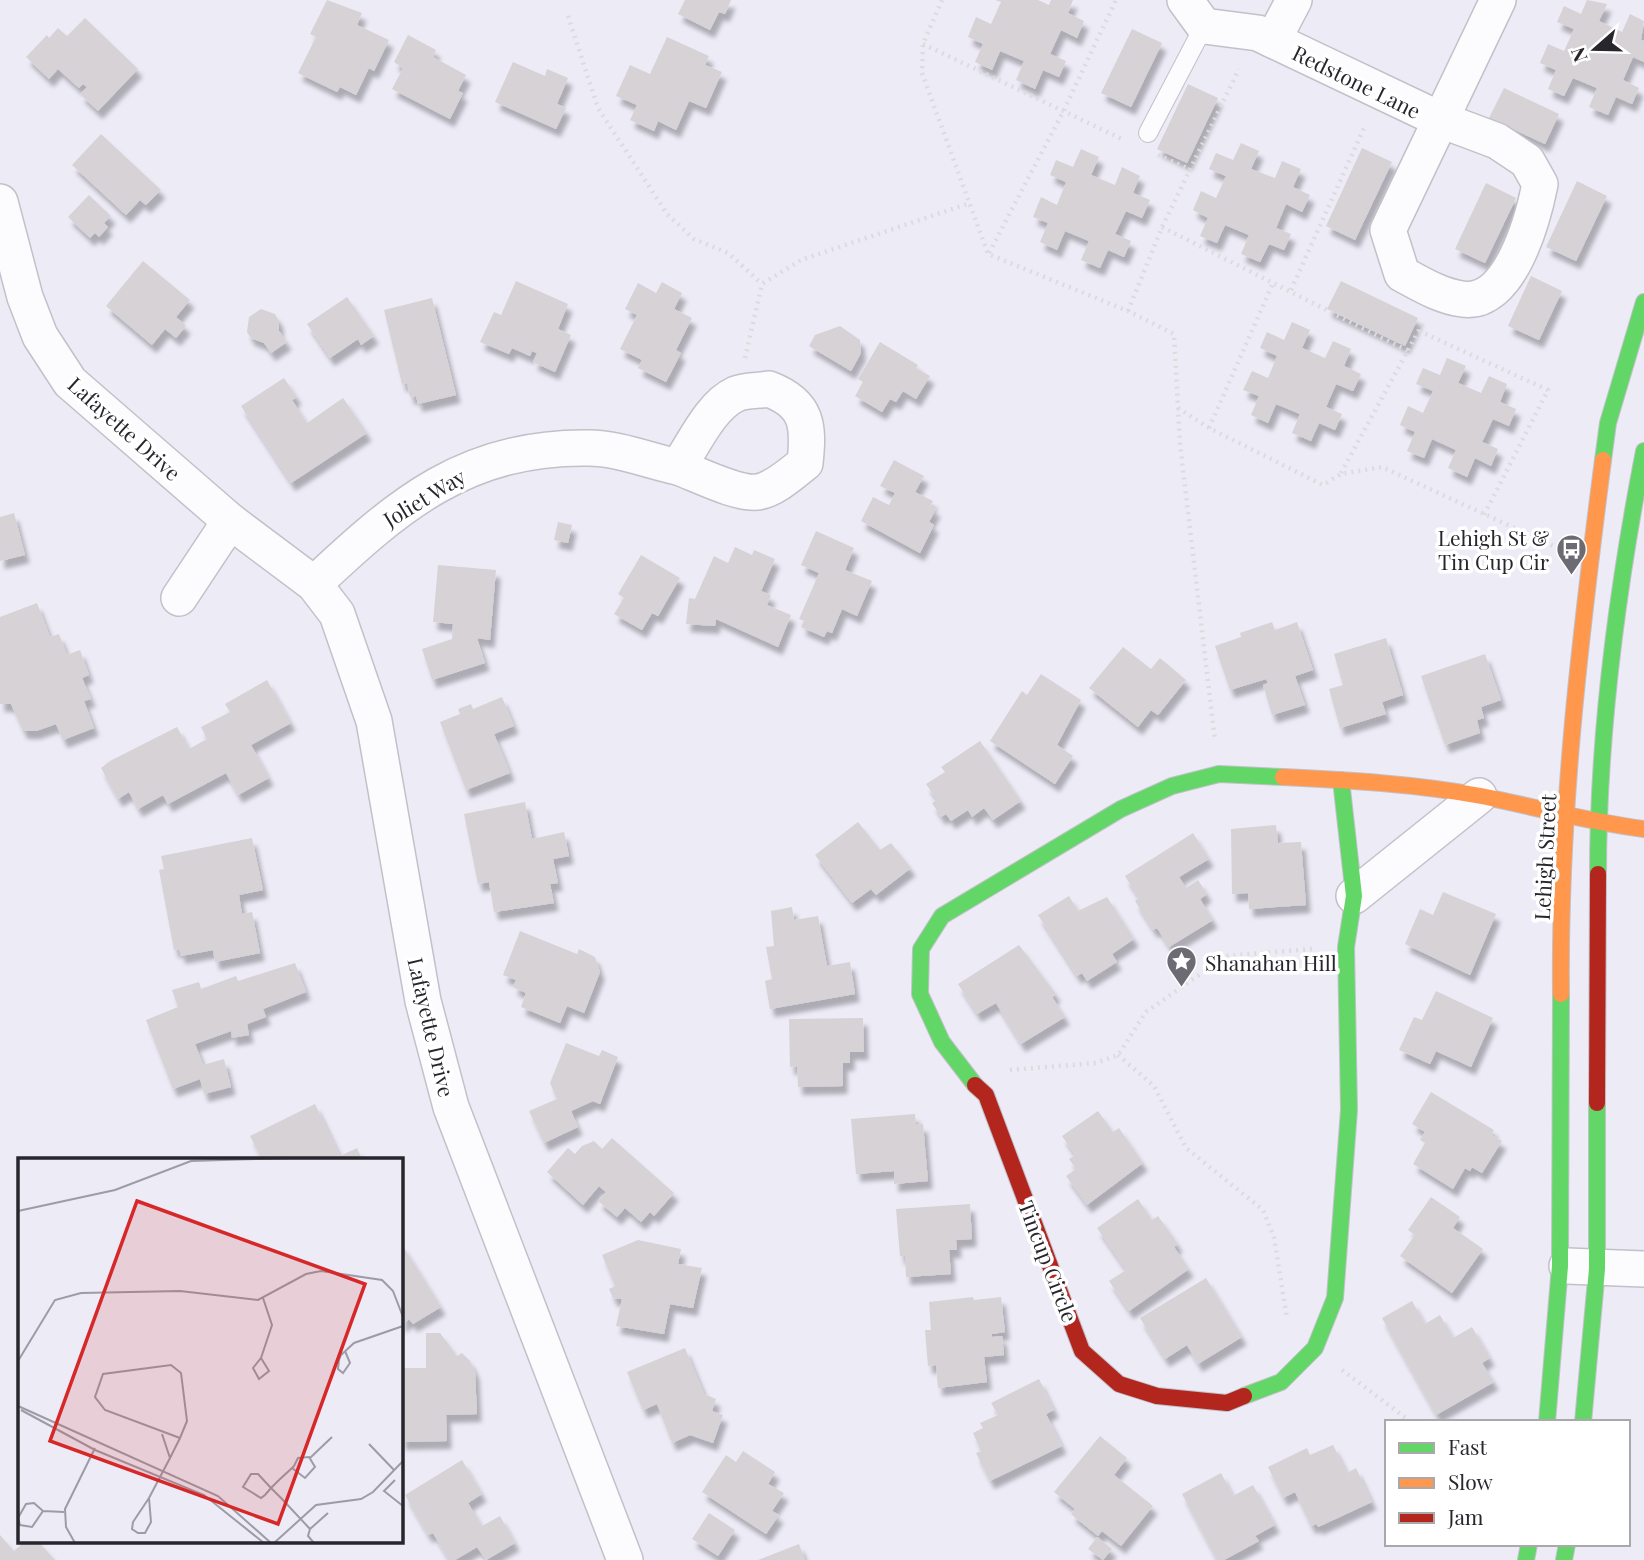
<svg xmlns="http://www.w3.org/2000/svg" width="1644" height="1560" viewBox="0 0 1644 1560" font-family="'Playfair Display',serif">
  <defs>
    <filter id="shadow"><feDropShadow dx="4.5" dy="8" stdDeviation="2" flood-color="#0004"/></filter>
  </defs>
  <rect width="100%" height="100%" fill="#ecebf6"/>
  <g fill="#d7d2d6" filter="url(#shadow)">
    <polygon points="327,0 362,13 357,25 389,40 374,71 369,68 356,95 340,87 337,92 298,73 316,37 310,34"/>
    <polygon points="685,0 731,0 725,14 719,12 710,30 678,14"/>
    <polygon points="995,0 1038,0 1049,5 1051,0 1073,0 1068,13 1084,21 1077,38 1061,30 1050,54 1066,61 1059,77 1043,70 1035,89 1016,80 1024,61 1000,51 992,70 975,62 983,44 968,37 976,17 991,24 1001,2"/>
    <polygon points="1587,0 1607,4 1599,21 1622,32 1630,14 1644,21 1641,40 1644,41 1644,62 1633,57 1623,80 1639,88 1632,104 1616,97 1608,115 1589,107 1597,88 1573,78 1564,96 1548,89 1556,70 1540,63 1548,44 1564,51 1574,29 1557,22 1564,6 1581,14"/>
    <polygon points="85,18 138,69 98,111 80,94 87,87 83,84 79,88 58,69 49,79 26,57 47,35 49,38 58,28 67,36"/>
    <polygon points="1132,29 1162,43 1131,107 1101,93"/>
    <polygon points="408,35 436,50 433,57 466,75 458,91 463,93 450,119 392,89 403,68 394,62"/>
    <polygon points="667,37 709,56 705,65 722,72 706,108 689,101 676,130 658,121 654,131 630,120 637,105 616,96 630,65 650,74"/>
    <polygon points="513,62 545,76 547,69 568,78 557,104 566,108 556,129 495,102"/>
    <polygon points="1188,84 1218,98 1187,163 1157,149"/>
    <polygon points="1504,88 1559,114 1545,144 1489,118"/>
    <polygon points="101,134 161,190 146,205 140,200 126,215 72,165"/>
    <polygon points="1241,143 1259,151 1251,169 1275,178 1282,161 1301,169 1293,187 1310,195 1302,212 1286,204 1276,228 1291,234 1284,250 1269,244 1260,262 1241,254 1249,235 1225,225 1217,243 1200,236 1208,218 1193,210 1201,191 1216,198 1226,176 1209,169 1216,153 1233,160"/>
    <polygon points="1362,148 1392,162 1355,240 1326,226"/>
    <polygon points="1081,149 1099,157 1091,175 1115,185 1122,167 1140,176 1133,193 1150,200 1142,218 1126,211 1115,234 1131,241 1124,257 1108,250 1100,268 1081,260 1089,241 1065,231 1057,250 1040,242 1048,223 1033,217 1041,197 1057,205 1066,182 1050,175 1056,160 1073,167"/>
    <polygon points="1577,181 1607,196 1576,261 1546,247"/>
    <polygon points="1486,183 1516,198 1485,263 1455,249"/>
    <polygon points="89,195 111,216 104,223 108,227 99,237 95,233 90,238 68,217"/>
    <polygon points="143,261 190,300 176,317 186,326 176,338 165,329 152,345 106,306"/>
    <polygon points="1531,276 1562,291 1539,340 1508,326"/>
    <polygon points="516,281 568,304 558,329 571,335 555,372 533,362 537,353 532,351 530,356 512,348 509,354 480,342 494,312 501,315"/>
    <polygon points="1341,281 1418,318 1405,346 1327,309"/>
    <polygon points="662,282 682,293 674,309 692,318 676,350 681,353 666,382 638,368 642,360 620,349 637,315 625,309 638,283 656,293"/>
    <polygon points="347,297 374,336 361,345 358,339 330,358 307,324"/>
    <polygon points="432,298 456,395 418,404 416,396 410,397 407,383 402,384 384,310"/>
    <polygon points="261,309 275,314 279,321 279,331 287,342 271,353 264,343 251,338 247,332 249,317"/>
    <polygon points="1292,322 1310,330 1302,348 1325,358 1333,341 1351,349 1344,366 1361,374 1353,391 1336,384 1326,407 1342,414 1335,430 1319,423 1311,441 1292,433 1300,414 1276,404 1268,423 1251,415 1259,396 1243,390 1252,371 1268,378 1277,356 1260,348 1267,332 1284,340"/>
    <polygon points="840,326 860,340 861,353 851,371 809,346 815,335"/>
    <polygon points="880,342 918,365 916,368 930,376 916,399 903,391 896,402 890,399 882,412 855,396 863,382 858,379"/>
    <polygon points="1447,358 1466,366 1458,383 1481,393 1489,376 1507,384 1500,402 1516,409 1509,426 1493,419 1482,442 1498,449 1491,466 1475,458 1467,477 1448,468 1456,450 1432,439 1424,458 1407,451 1415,432 1400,425 1408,406 1423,413 1433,391 1416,384 1423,368 1440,375"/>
    <polygon points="284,378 297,397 292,400 307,423 343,398 367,433 291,483 241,406"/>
    <polygon points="894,460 924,476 915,492 933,501 930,506 936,509 929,522 934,525 920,553 861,521 873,497 889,505 895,493 880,486"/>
    <polygon points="14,513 25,555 0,561 0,517"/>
    <polygon points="558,522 572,525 568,543 554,540"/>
    <polygon points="816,531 854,548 845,570 872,581 857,616 842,609 832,633 827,631 824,637 801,627 804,621 799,619 819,573 801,565"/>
    <polygon points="735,547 752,555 754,550 775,559 761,591 771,595 767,605 791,615 778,647 716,619 715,626 686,624 689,598 695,599 714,556 728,563"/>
    <polygon points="641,555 680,578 658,616 652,613 642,630 614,614 624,598 618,594"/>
    <polygon points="438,565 496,570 490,640 477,638 485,663 432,680 422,649 452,639 453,624 433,622"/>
    <polygon points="37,603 50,637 59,634 67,655 80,650 89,675 82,678 91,699 84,701 94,728 63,740 56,724 36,731 23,731 11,704 0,704 0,617"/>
    <polygon points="1272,622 1275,630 1297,622 1313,670 1295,676 1305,705 1272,715 1263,685 1268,683 1266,679 1230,690 1215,646 1241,637 1240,633"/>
    <polygon points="1386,638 1403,695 1382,702 1386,714 1340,728 1329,689 1343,685 1334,654"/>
    <polygon points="1123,647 1151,669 1160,658 1186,680 1158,715 1151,710 1138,727 1089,688"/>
    <polygon points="1485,654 1501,700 1481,707 1484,718 1477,720 1480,733 1445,745 1421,676"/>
    <polygon points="1041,674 1081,700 1057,745 1073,756 1055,784 990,741 1022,691 1027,695"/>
    <polygon points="267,680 291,723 251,745 269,778 238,795 226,773 168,804 163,795 138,809 129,792 118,799 101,768 110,761 177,727 189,749 207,739 201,727 230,712 225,704"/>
    <polygon points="502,697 514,726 494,734 510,773 466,790 440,722 460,714 458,709 471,704 473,709"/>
    <polygon points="980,741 1021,801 993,820 984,808 972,817 968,810 951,821 946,814 941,817 932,803 937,800 926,784 945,772 941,767"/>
    <polygon points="525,802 532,839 564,832 569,856 553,859 558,883 550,884 554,903 494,912 489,882 478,884 464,814"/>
    <polygon points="858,822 880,850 891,843 911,868 876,895 871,889 852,903 815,855"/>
    <polygon points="1276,825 1278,843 1301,842 1306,905 1249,909 1248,893 1232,894 1231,829"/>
    <polygon points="1193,833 1209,859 1179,877 1186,888 1198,880 1207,894 1200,899 1213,920 1169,947 1157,928 1153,930 1135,901 1139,898 1125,876"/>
    <polygon points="252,838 263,890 239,895 242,914 252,912 260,953 215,962 213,950 181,956 179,949 174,950 159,870 164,869 161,856"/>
    <polygon points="1443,892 1496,914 1470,975 1405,944 1420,909 1433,915"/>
    <polygon points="1069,896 1078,911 1107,897 1134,939 1112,954 1117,962 1087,981 1082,973 1077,976 1038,915"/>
    <polygon points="792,907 794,920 818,916 827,966 850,962 855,994 770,1009 765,981 772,979 766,947 774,946 771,911"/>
    <polygon points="520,931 577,954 579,949 595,957 600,972 584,1013 567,1006 560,1023 521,1007 526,993 513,987 516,980 503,975"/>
    <polygon points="1019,945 1056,994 1052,997 1065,1017 1021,1044 996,1003 977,1014 958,984"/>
    <polygon points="295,963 306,992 263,1009 266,1017 247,1024 249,1035 232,1038 231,1031 195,1044 203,1065 224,1059 231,1087 204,1094 200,1079 173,1089 146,1020 178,1007 172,990 199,982 201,989 236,976 238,981"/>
    <polygon points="1436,991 1493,1018 1471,1067 1436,1051 1430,1064 1399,1050 1414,1017 1422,1020"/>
    <polygon points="863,1018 864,1052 850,1052 850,1063 843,1063 843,1086 798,1087 797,1066 790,1067 789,1019"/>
    <polygon points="566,1043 599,1056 602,1050 618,1057 600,1104 593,1101 571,1111 578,1127 544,1143 529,1111 557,1099 550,1083"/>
    <polygon points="1431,1092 1494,1130 1491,1135 1502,1141 1482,1173 1472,1167 1470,1171 1465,1168 1453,1189 1413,1164 1425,1143 1420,1140 1425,1132 1412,1124"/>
    <polygon points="315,1104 340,1156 357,1148 362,1159 262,1159 250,1136"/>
    <polygon points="1098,1111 1113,1132 1119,1128 1143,1163 1087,1205 1066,1176 1076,1169 1069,1159 1075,1155 1062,1136"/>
    <polygon points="915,1114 916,1125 923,1124 928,1181 894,1184 894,1171 856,1174 851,1119"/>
    <polygon points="612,1138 674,1193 654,1216 650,1212 641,1222 625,1208 617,1217 598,1201 606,1192 599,1186 583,1205 547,1172 568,1148 575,1154 582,1146 594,1141 602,1149"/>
    <polygon points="1431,1197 1460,1217 1453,1228 1483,1249 1452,1293 1400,1256 1415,1235 1408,1230"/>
    <polygon points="1138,1199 1152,1220 1158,1216 1178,1244 1174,1247 1189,1269 1129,1311 1109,1281 1126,1270 1097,1228"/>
    <polygon points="970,1204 972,1239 956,1240 957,1250 949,1250 951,1274 906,1277 905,1256 900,1256 896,1209"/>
    <polygon points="638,1240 681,1249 678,1264 702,1268 693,1308 670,1304 664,1334 616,1326 622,1299 613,1298 609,1289 615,1286 602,1255"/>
    <polygon points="401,1243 441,1307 413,1324 409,1319 401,1325"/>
    <polygon points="1206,1278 1242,1337 1198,1364 1187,1345 1165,1359 1140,1318"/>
    <polygon points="973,1297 974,1300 1001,1297 1005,1332 992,1334 992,1337 1002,1336 1004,1355 984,1357 987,1382 938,1388 936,1365 928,1366 925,1330 931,1330 929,1302"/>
    <polygon points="1412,1301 1425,1324 1440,1315 1453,1338 1472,1327 1490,1358 1482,1363 1494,1382 1436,1415 1382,1318"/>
    <polygon points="426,1333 440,1333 457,1356 462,1353 470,1361 475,1372 477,1414 446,1415 447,1441 401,1442 401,1368 426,1368"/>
    <polygon points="685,1348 704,1394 716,1399 712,1411 723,1415 713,1443 690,1435 672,1443 657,1404 643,1410 627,1372"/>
    <polygon points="1039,1379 1054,1410 1046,1414 1062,1446 990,1481 976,1453 981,1451 973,1433 983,1428 980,1423 998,1415 991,1403"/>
    <polygon points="1100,1436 1127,1458 1114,1475 1153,1506 1121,1546 1102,1531 1098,1536 1071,1514 1075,1509 1054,1492"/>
    <polygon points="1333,1445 1347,1473 1356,1468 1372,1502 1318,1527 1317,1524 1311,1526 1295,1492 1283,1498 1268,1467 1307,1448 1310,1455"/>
    <polygon points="743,1451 775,1472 768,1484 784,1493 772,1511 779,1515 766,1534 702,1492 726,1455 736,1462"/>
    <polygon points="462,1460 482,1494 468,1503 482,1526 500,1516 515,1543 486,1560 477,1547 455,1560 449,1560 433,1533 428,1535 405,1495"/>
    <polygon points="1221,1473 1233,1496 1253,1485 1275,1525 1255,1536 1259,1541 1224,1560 1217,1560 1182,1494"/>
    <polygon points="709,1513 735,1530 718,1556 692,1539"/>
    <polygon points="0,1535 14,1551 25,1541 38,1541 55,1560 0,1560"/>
    <polygon points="1097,1537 1112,1549 1103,1560 1088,1549"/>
    <polygon points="799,1544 805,1560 758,1560"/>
  </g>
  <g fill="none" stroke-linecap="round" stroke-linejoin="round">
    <defs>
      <polyline id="lane" points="1148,133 1204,26"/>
      <g id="street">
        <path d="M1185,0L1204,26L1258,33L1441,120L1497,141L1527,161L1540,184C1533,219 1510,307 1462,299C1440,296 1421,284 1402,274L1388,230C1425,153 1461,76 1498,0"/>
        <polyline points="1273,40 1294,0"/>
        <polyline points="0,202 25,297 40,336 70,382 230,521 314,584 337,614 374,721 423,1001 451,1107 625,1560"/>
        <path d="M769,389C808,404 809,426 805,463C792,473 775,489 758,492C738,495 697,474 678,467C694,444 710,406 736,394C745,390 759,391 769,389Z"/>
        <path d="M314,584C398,505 466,446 589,448C617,448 650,461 678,467"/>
        <polyline points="179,598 230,521"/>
        <polyline points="1354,896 1479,796"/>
        <polyline points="1567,1266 1644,1269"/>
      </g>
      <g id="fast">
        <polyline points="1603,460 1608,423 1644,302"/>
        <path d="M1598,874C1598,733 1617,590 1644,451"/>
        <polyline points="975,1085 942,1042 920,994 921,949 942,916 1121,809 1172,786 1219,774 1283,777"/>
        <polyline points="1244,1396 1281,1382 1315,1348 1335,1298 1349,1110 1346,947 1354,896 1341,780"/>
        <polyline points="1547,1422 1560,1266 1561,994"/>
        <polyline points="1583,1422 1597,1269 1597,1103"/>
        <polyline points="1526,1560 1529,1544"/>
        <polyline points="1564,1560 1567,1544"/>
      </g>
      <g id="slow">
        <path d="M1283,777C1348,780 1416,784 1481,796C1535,807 1589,822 1644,829"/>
        <path d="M1561,994C1559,813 1580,639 1603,460"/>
      </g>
      <g id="jam">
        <polyline points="975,1085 986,1095 1082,1351 1119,1384 1157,1396 1227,1403 1244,1396"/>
        <polyline points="1597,1103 1598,874"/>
      </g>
    </defs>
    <use href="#lane" stroke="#c2c1c9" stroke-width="20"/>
    <use href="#street" stroke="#c2c1c9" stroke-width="38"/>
    <use href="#fast" stroke="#c2c1c9" stroke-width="18"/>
    <use href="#slow" stroke="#c2c1c9" stroke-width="18"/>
    <use href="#jam" stroke="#c2c1c9" stroke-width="18"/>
    <g stroke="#dcdcde" stroke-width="4.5" stroke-dasharray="2 5" stroke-linecap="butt">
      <polyline points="942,0 923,44 922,73 988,254 1128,311 1174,334 1180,444 1215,741"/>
      <polyline points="568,16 598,108 667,214 694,239 728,253 762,284"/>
      <polyline points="923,44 1124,140"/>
      <polyline points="1158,155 1189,169"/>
      <polyline points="1162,227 1408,351"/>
      <polyline points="989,253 1063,112 1116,0"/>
      <polyline points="1291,290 1364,128"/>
      <polyline points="1128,311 1162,227 1239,69"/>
      <polyline points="1419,331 1548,390 1484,515"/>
      <polyline points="745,358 762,284 801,260 970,203"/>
      <polyline points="1178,408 1209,428 1323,485 1341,474 1382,467 1558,548"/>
      <polyline points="1209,428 1273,283"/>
      <polyline points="1341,473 1424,321"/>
      <polyline points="1118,1055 1154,1086 1186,1148 1263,1210 1274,1237 1287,1319"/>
      <polyline points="1010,1070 1096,1063 1118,1055 1146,1012 1226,956 1312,949"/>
      <polyline points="1342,1370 1411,1422"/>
    </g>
    <use href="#lane" stroke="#fcfcfe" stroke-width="18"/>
    <use href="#street" stroke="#fcfcfe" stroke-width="35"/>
    <use href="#fast" stroke="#63d668" stroke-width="16"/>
    <use href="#slow" stroke="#ff974d" stroke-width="16"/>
    <use href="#jam" stroke="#b3261e" stroke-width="16"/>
  </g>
  <defs>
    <symbol id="bus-pin" viewBox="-11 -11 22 30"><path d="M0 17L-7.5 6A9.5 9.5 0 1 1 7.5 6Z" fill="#6c6b73" stroke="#fff"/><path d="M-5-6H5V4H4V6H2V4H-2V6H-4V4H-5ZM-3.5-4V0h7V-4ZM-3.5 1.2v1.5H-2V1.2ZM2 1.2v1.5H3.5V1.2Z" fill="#fff"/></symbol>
    <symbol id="sight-pin" viewBox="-11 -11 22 30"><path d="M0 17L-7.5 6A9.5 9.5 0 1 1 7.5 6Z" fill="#6c6b73" stroke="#fff"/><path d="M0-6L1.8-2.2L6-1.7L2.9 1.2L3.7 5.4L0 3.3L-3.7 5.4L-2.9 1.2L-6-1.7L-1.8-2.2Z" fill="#fff"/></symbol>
  </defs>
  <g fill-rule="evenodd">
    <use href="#bus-pin" x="1554" y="532" width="35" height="47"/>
    <use href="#sight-pin" x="1164" y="944" width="35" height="47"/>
  </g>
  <g text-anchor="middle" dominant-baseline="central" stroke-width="7" stroke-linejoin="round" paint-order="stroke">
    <g font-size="21" fill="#27262d" stroke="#fff">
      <text transform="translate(1357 81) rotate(26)">Redstone Lane</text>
      <text transform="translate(125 428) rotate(42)">Lafayette Drive</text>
      <text transform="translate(424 497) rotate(-31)">Joliet Way</text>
      <text transform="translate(1544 857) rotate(-87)">Lehigh Street</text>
      <text transform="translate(432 1027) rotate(77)">Lafayette Drive</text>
      <text transform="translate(1049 1261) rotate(69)">Tincup Circle</text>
    </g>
    <g font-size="21" fill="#27262d" stroke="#fff" text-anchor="end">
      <text x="1549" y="537">Lehigh St &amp;<tspan x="1549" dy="24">Tin Cup Cir</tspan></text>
      <text x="1205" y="962" text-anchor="start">Shanahan Hill</text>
    </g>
  </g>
  <g transform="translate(18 1158)">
    <rect width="385" height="385" fill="#ecebf6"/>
    <path fill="none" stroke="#9d9ca6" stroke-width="2" d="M0,53L97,32L173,3L273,0M327,193L332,205L325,215L320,211L321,202L323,197L336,185L385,168M243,200L254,167L245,140M243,200L251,213L241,221L235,210ZM0,203L37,142L63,135L162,133L240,142L288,116L303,113L364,122L375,133L385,159M0,248L200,338L253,385M3,252L77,292L186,337L246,385M144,276L152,300M351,286L376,312M292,300L314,279M274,310L287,320L297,309L291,299L280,300L276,308L274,310L261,322L253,330L247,337L243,340L225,329L233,316H240L253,330L264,341L292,371M377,322L366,333L385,348M131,340L115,364L114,371L120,375H127L133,364L131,340L152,300L162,280L169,263L163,215L153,207L85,216L77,239L87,252L162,280M25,353L16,345L8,346L0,360L2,367L14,369L25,353L46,354M57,385L48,369L47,351L77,290M256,385L298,347L343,341L355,334L385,303M296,385L290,378L292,371L310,355"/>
    <path fill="#d62828" fill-opacity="0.15" stroke="#d62828" stroke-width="3.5" d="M119,43L347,126L260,366L32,283Z"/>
    <rect width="385" height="385" fill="none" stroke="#27262d" stroke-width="3.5"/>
  </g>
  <rect x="1385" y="1420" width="245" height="126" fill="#ffffff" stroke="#a9a8ab" stroke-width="2"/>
  <rect x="1399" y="1443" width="35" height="10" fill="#63d668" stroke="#a9a8ab" stroke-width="2"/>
  <text x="1448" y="1455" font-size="21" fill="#27262d">Fast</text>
  <rect x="1399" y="1478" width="35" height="10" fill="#ff974d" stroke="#a9a8ab" stroke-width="2"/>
  <text x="1448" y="1490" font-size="21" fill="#27262d">Slow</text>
  <rect x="1399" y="1513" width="35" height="10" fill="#b3261e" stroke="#a9a8ab" stroke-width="2"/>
  <text x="1448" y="1525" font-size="21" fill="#27262d">Jam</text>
  <g transform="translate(1595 49) rotate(250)" stroke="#ffffff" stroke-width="5" paint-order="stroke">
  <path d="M0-5L12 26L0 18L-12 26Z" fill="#27262d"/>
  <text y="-10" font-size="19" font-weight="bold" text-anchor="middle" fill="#27262d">N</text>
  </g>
</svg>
